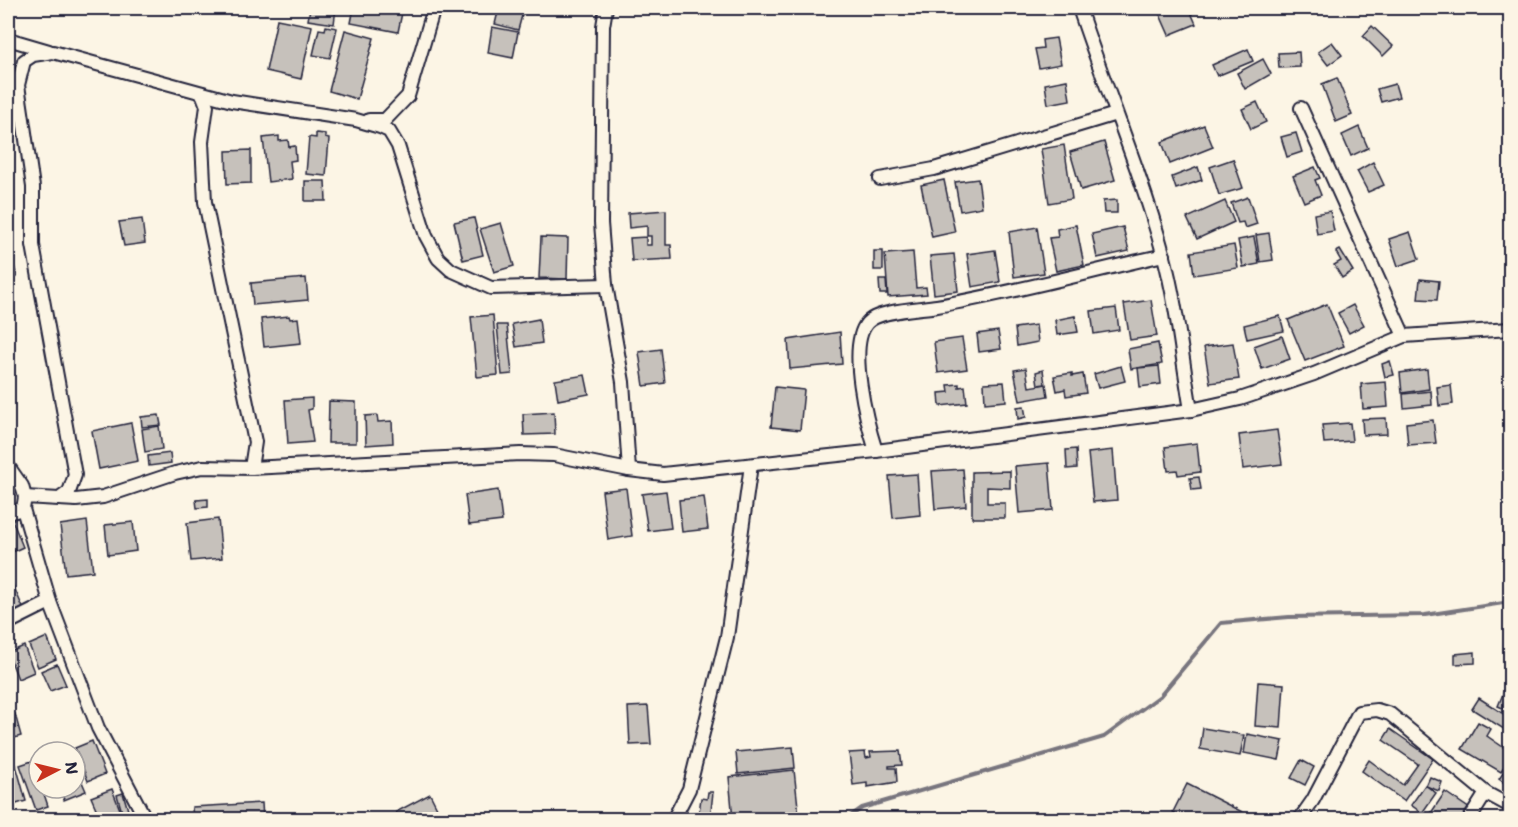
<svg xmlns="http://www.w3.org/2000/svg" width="1518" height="827" viewBox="0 0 1518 827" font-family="'Shantell Sans',sans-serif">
  <rect width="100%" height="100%" fill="#fcf5e5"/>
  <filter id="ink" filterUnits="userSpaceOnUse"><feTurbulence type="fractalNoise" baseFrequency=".0167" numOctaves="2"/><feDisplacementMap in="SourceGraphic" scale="12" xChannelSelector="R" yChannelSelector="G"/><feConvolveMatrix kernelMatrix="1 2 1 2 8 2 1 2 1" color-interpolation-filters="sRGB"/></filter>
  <g filter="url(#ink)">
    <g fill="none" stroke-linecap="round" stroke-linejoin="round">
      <polyline stroke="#78757e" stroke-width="4" points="845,820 862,808 1104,737 1160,696 1221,623 1289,617 1425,615 1510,602"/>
    </g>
    <g fill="#c6c1bb" stroke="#22223b" stroke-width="1.5">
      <polygon points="310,8 336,8 334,24 308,20"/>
      <polygon points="354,8 403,8 398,32 351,23"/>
      <polygon points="499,8 524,8 518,30 495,24"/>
      <polygon points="1157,8 1189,8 1196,24 1169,35"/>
      <polygon points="277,19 312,26 301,79 266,71"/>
      <polygon points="326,26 337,28 330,58 313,55 319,29 325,30"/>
      <polygon points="1372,26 1393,46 1383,56 1363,36"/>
      <polygon points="492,27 518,32 513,58 488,53"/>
      <polygon points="345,30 374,38 357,99 329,91"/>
      <polygon points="1056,38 1061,64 1039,68 1035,49 1043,48 1042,40"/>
      <polygon points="1332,42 1342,55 1328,65 1318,52"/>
      <polygon points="1248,49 1253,61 1217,76 1212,65"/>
      <polygon points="1299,52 1300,67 1279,68 1278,53"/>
      <polygon points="1263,59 1271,74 1245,89 1237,73"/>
      <polygon points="1337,78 1352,115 1336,122 1322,84"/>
      <polygon points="1067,80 1070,100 1048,104 1045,84"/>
      <polygon points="1395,84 1399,97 1381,102 1377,89"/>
      <polygon points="1257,102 1266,122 1251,129 1242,109"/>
      <polygon points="1204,125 1213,147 1170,164 1162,142"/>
      <polygon points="1359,127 1368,148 1351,156 1342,135"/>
      <polygon points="316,133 325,134 325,138 329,139 326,176 306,174 309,137 316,138"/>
      <polygon points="1296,133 1302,152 1287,157 1281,137"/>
      <polygon points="279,136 279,141 288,140 289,147 295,146 296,160 290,161 292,179 268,182 263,138"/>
      <polygon points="1104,142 1115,180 1081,190 1070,152"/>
      <polygon points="1064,145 1072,199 1049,203 1041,149"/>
      <polygon points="251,150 251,183 227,184 226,151"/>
      <polygon points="1233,159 1243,188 1219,195 1210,167"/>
      <polygon points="1373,162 1384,185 1368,192 1357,171"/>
      <polygon points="1198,167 1202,180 1176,189 1172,177"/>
      <polygon points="1315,167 1320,178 1315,180 1321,195 1304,202 1293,176"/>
      <polygon points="978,179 982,207 960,211 955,182"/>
      <polygon points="944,180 955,232 932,237 921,185"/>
      <polygon points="305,181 325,181 326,201 305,201"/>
      <polygon points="1248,197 1257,224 1245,228 1243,222 1238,223 1231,203"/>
      <polygon points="1117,200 1117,213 1104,213 1103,201"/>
      <polygon points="1225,201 1234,222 1197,239 1187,218"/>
      <polygon points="666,210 666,245 671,245 672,259 632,261 630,238 646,237 646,245 651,245 651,236 647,236 647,226 629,228 628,213"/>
      <polygon points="1330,211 1334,231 1317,234 1314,214"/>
      <polygon points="474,218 483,255 463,260 454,222"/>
      <polygon points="142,219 145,243 124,246 119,222"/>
      <polygon points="501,223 514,266 494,272 480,229"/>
      <polygon points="1076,225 1084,265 1056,271 1049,238 1058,237 1057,229"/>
      <polygon points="1037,227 1044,273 1014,277 1009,232"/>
      <polygon points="1123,227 1129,251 1097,258 1092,234"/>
      <polygon points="1410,232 1419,259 1398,266 1389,239"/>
      <polygon points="1269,233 1273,260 1260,262 1256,235"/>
      <polygon points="541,237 568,238 567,279 539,278"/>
      <polygon points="1254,237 1259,264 1243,267 1238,240"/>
      <polygon points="1234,245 1238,268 1194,275 1191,252"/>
      <polygon points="10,250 17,277 8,279 8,251"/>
      <polygon points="995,250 1000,282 972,287 967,254"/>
      <polygon points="1340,250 1353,271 1342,278 1334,265 1341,261 1336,252"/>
      <rect x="874" y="251" width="9" height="19"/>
      <polygon points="913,252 916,288 926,287 927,294 888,297 885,254"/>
      <polygon points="954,254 958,291 934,294 930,256"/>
      <polygon points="306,278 308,300 253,305 251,283"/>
      <polygon points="1420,279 1439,281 1437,300 1418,299"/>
      <polygon points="879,280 886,280 887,294 880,294"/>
      <polygon points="1151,300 1157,336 1130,340 1124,304"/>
      <polygon points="1327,304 1344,346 1305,361 1288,320"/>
      <polygon points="1353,305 1364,325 1349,333 1338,313"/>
      <polygon points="1116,308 1119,330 1094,334 1091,311"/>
      <polygon points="493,315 498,375 477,377 471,317"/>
      <polygon points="289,316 290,319 298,318 301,343 264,347 261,319"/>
      <polygon points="1075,316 1078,332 1057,335 1055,320"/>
      <polygon points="1280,316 1284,331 1247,339 1244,325"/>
      <polygon points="539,319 542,343 516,347 512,324"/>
      <polygon points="497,325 507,325 512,374 502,375"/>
      <polygon points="1036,325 1038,342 1017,346 1015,328"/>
      <polygon points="998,331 1001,349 979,352 977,334"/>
      <polygon points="840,332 842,364 790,369 788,340"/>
      <polygon points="1282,336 1290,359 1262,369 1254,346"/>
      <polygon points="962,338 967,369 938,373 934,342"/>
      <polygon points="1158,343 1162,364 1131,369 1128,349"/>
      <polygon points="1233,343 1239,379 1210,383 1204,347"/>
      <polygon points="661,349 665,383 644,386 639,352"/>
      <polygon points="1390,361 1394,375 1385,377 1382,364"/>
      <polygon points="1121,366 1125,381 1098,388 1094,374"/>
      <polygon points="1159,366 1161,384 1140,387 1138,368"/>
      <polygon points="1026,368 1029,387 1046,384 1048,396 1020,401 1014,370"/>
      <polygon points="1427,369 1429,389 1402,393 1400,373"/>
      <polygon points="1043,370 1045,384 1038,385 1036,372"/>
      <polygon points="1072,373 1072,376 1083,374 1086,393 1066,396 1065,389 1057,391 1054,376"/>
      <polygon points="585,375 589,394 558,400 555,380"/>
      <polygon points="1004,382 1006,401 985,403 984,383"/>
      <polygon points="1386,382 1388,407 1363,409 1361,384"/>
      <polygon points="959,384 959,387 965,386 967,403 940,406 939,393 949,392 948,385"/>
      <polygon points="1451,385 1453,404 1439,406 1437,387"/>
      <polygon points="775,387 804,390 800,430 771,427"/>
      <polygon points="1431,391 1432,405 1404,408 1403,394"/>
      <polygon points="312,398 312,409 308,410 313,442 288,444 285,400"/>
      <polygon points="329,401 356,402 356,443 328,443"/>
      <polygon points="1024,406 1026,417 1018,419 1017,407"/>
      <polygon points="554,412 555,434 524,435 523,414"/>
      <polygon points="159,415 161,425 142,427 141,417"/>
      <polygon points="377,415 378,422 392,421 393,443 366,445 365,416"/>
      <polygon points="1386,418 1387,434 1363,435 1362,419"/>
      <polygon points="1433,420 1436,443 1408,445 1406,423"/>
      <polygon points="131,423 138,461 99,469 92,431"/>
      <polygon points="1350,423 1352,441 1324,443 1322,425"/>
      <polygon points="159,426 162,449 145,452 142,429"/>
      <polygon points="1277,430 1282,464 1243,469 1239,435"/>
      <polygon points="1197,443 1200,472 1178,475 1177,470 1168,471 1165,447"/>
      <polygon points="1076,449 1077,468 1067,469 1066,450"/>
      <polygon points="1113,450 1117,500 1093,502 1088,453"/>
      <polygon points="170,453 171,463 149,466 148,456"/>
      <polygon points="1049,463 1053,510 1019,513 1015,466"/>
      <polygon points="963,469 966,506 935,509 932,471"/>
      <polygon points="1010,471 1010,488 987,487 987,503 1005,503 1005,518 972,518 972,472"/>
      <polygon points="917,474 920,515 893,518 889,476"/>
      <polygon points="1199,477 1201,489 1192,490 1190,478"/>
      <polygon points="626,488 632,536 608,540 602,491"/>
      <polygon points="498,490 502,521 469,525 465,495"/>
      <polygon points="666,491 671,528 648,531 642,494"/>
      <polygon points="704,497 708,529 682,532 679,500"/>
      <polygon points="208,499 208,507 197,508 196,500"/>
      <polygon points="218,519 222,558 191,561 187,523"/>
      <polygon points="87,521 93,571 66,574 60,525"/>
      <polygon points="13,522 23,547 8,554 8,524"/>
      <polygon points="133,522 136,551 108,555 105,525"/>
      <polygon points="13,585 24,610 8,617 8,587"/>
      <polygon points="47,637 56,659 38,667 29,645"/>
      <polygon points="24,646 34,672 18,679 8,653"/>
      <polygon points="1475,652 1475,663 1455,664 1455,654"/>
      <polygon points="57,664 66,685 50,691 41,671"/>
      <polygon points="1510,677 1510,711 1498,706"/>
      <polygon points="1258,682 1284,684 1281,728 1255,726"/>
      <polygon points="1479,698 1510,718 1510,733 1472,709"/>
      <polygon points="648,706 651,744 630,745 628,707"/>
      <polygon points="15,714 21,736 8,740 8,716"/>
      <polygon points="1478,722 1491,729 1487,736 1503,747 1508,739 1510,741 1510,756 1501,772 1462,749"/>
      <polygon points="1203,728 1244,735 1240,756 1200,749"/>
      <polygon points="1390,729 1433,759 1404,801 1362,771 1369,760 1403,785 1418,764 1383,740"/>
      <polygon points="1247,734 1283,741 1279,760 1244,753"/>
      <polygon points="92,741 105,774 88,781 75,748"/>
      <polygon points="793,747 795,768 738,774 736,752"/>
      <polygon points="900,751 902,765 889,766 889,768 896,768 897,782 867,787 867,783 853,785 849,753 865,752 866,758 871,757 870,752"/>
      <polygon points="1301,760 1314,767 1305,785 1291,778"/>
      <polygon points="32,761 39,788 42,788 48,806 36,810 20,765"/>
      <polygon points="1510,763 1510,787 1499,779"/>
      <polygon points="16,765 26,801 13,805 8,786 8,767"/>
      <polygon points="75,766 86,791 64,800 60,788 75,788"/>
      <polygon points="794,770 799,816 733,820 729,777"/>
      <polygon points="1430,777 1442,782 1439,791 1426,786"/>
      <polygon points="1187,784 1254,818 1257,820 1187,820 1173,812"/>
      <polygon points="1425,785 1436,793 1422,813 1411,805"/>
      <polygon points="112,789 124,820 101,820 91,797"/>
      <polygon points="708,792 713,792 710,820 698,820 701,798 707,799"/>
      <polygon points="1445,792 1470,809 1463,820 1433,820 1429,816"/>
      <polygon points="123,793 128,810 122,812 117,795"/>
      <polygon points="430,794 443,820 400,820 396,812"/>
      <polygon points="262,803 263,820 193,820 192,807"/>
    </g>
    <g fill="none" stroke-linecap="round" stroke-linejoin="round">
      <defs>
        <g id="street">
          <polyline points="606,8 603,26 601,223 606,285 623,382 629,470"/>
          <path d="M1079,8C1106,90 1140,169 1163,253C1177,304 1182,359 1191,410"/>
          <polyline points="8,39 49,51"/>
          <polyline points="202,93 207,106 202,142 205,202 255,442 251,468"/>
          <polyline points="1301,108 1404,336"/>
          <polyline points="369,120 385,120 408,96 434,8"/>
          <polyline points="880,179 934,169 1116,114"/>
          <path d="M876,451C867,423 847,346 867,323C877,310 920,309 937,306C1013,293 1088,272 1164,255"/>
          <polyline points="8,466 22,486 25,497"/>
          <polyline points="62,497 69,492 75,475 33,245 33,187 18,85 24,61 33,55 53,52 232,101 356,120 380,127 389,131 398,146 426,236 438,258 451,270 491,288 606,285"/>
          <polyline points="8,513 23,509"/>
          <polyline points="8,623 50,602"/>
          <polyline points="146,820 98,728 50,602 23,509 25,497 76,500 103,497 175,473 202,467 251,468 520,454 554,455 629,470 663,474 876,451 1191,410 1240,399 1314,374 1404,336 1510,329"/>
          <polyline points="673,820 689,789 727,637 751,465"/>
          <polyline points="1299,820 1313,800 1359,712 1377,710 1390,714 1486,793 1510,806"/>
          <polyline points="1469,820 1486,793"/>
        </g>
      </defs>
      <use href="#street" stroke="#22223b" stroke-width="16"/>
      <use href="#street" stroke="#fcf5e5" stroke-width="12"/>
    </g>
  </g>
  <rect width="1518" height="827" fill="none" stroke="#fcf5e5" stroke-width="30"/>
  <rect x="15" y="15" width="1488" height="797" fill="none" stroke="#22223b" stroke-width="2" filter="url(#ink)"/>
  <g transform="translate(57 770) rotate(83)"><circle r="28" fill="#fcf5e5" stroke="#a5a1a1" stroke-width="1.5"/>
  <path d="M0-4.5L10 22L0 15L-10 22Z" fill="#c8321e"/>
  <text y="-9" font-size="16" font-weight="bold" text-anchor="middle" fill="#22223b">N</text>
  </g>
</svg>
